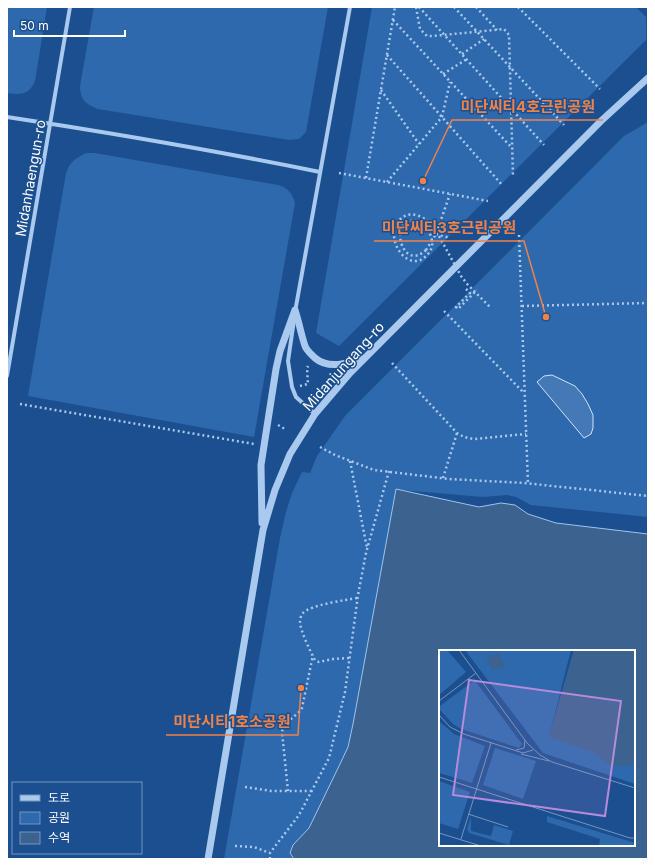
<svg xmlns="http://www.w3.org/2000/svg" width="655" height="866" viewBox="0 0 655 866" font-family="Inter,'Noto Sans KR',sans-serif">
	<rect width="100%" height="100%" fill="#1b4f8f"/>
	<path fill="#2e69ad" fill-rule="evenodd" d="M 7,7 L 47,7 L 35,81 C 29,95 21,95 7,93 Z
		M 94,7 L 328,7 L 306,132 L 299,139 L 289,140 L 98,109 C 85,104 80,99 80,86 Z
		M 372,7 L 636,7 L 646,17 L 646,40 L 339,346 L 316,333 Z
		M 648,122 L 648,517 L 531,505 L 516,497 L 507,495 L 483,497 L 401,490 L 479,507 L 501,503 L 515,505 L 528,514 L 556,523 L 648,534 L 648,859 L 224,859 L 280,538 L 286,512 L 292,493 L 302,472 L 310,473 L 317,456 L 345,416 L 624,136 ZM 440,651 L 634,651 L 634,845 L 440,845 Z
		M 87,153 L 95,153 L 278,185 C 287,187 293,194 295,203 L 254,437 L 28,396 L 66,173 C 69,163 76,157 87,153 Z"/>
	<path fill="#3c6290" stroke="#9cc4f0" fill-rule="evenodd" d="M 396,489 L 479,507 L 501,503 L 515,505 L 528,514 L 556,523 L 648,534 L 648,859 L 294,859 L 290,853 L 293,845 L 309,828 L 340,764 L 348,747 L 353,724 ZM 440,651 L 634,651 L 634,845 L 440,845 Z"/>
	<path fill="#4478b7" stroke="#cfe3fa" d="M 552,375 L 575,386 L 582,394 L 588,404 L 593,415 L 593,428 L 591,434 L 584,438 L 537,382 L 544,376 Z"/>
	<g fill="none" stroke-linecap="round" stroke-linejoin="round">
		<path stroke="#a9c9ee" stroke-width="2.5" stroke-dasharray="2 3" stroke-linecap="butt" d="M 416,7 L 420,29 L 427,36 L 433,36 L 504,29 L 509,35 L 513,176
			M 419,7 L 544,145
			M 454,7 L 564,125
			M 476,7 L 497,30
			M 518,7 L 600,89
			M 393,20 L 512,148
			M 462,54 L 484,39
			M 387,55 L 503,186
			M 443,74 L 467,59
			M 381,90 L 419,144
			M 339,173 L 488,201
			M 366,178 L 395,7
			M 387,182 L 442,117 L 450,82
			M 436,234 L 450,238
			M 519,235 L 528,484
			M 426,250 L 436,234 L 450,194
			M 466,289 L 470,293 L 456,307 L 458,309 L 477,290
			M 522,306 L 648,303
			M 444,311 L 524,393
			M 392,363 L 457,433 L 464,437 L 474,439 L 526,434
			M 300,386 L 308,384 L 307,368 L 308,366
			M 20,404 L 254,444
			M 278,425 L 285,429
			M 320,447 L 335,455 L 374,470 L 449,479 L 524,483 L 648,496
			M 350,461 L 367,548
			M 443,478 L 457,433
			M 349,658 L 333,659 L 319,662 L 315,660 C 311,653 300,630 300,622 C 300,619 301,615 303,613 C 310,605 346,600 357,598
			M 245,787 L 271,791 L 312,791
			M 288,791 L 282,732 C 283,721 297,717 302,708 L 313,655
			M 235,846 L 254,847 L 270,853
			M 270,859 L 270,853 L 273,849 L 299,815 L 329,758 L 345,692 L 358,595 L 366,553 L 389,471"/>
		<path stroke="#a9c9ee" stroke-width="4" d="M 7,117 C 112,133 217,151 320,172
			M 295,312 L 350,7
			M 294,320 L 288,361 L 292,387 L 296,397 L 315,414
			M 7,376 L 70,7"/>
		<path stroke="#a9c9ee" stroke-width="7" d="M 295,310 C 299,322 301,334 305,346 C 307,351 311,354 315,358 C 329,370 349,363 365,358
			M 262,523 L 261,465 L 276,369 L 280,351 L 295,310
			M 208,859 L 263,530 L 275,490 L 290,454 L 315,414 L 350,373 L 601,121 L 648,78"/>
		<path stroke="#a9c9ee" stroke-width="2.5" stroke-dasharray="2 3" stroke-linecap="butt" d="M 426,250 C 403,272 390,224 410,221 C 414,220 418,221 421,223 C 427,227 431,234 432,241 C 433,246 431,251 427,255 C 410,274 387,244 396,225 C 406,207 423,215 434,227 L 461,276 L 468,285 L 490,307"/>
	</g>
	<g text-anchor="middle" dominant-baseline="central" stroke-width="3" stroke-linejoin="round" paint-order="stroke">
		<g font-size="14" fill="#fff" stroke="#1b4f8f">
			<text transform="translate(30 178) rotate(-80)">Midanhaengun-ro</text>
			<text transform="translate(343 366) rotate(-48)">Midanjungang-ro</text>
		</g>
	</g>
	<g transform="translate(439 650)">
		<rect width="196" height="196" fill="#1b4f8f"/>
		<path d="M 0,0 L 8,0 L 27,22 L 0,45 ZM 26,0 L 132,0 L 111,82 L 135,0 L 196,0 L 196,134 L 104,103 ZM 33,32 L 37,32 L 83,94 L 80,98 L 22,79 L 14,74 L 1,60 L 1,56 ZM 0,71 L 15,84 L 46,96 L 33,133 L 0,123 ZM 56,98 L 97,111 L 84,149 L 44,135 ZM 0,131 L 31,142 L 19,179 L 0,173 ZM 108,166 L 196,193 L 196,196 L 160,196 L 161,189 L 108,172 ZM 32,167 L 32,181 L 52,186 L 55,175 L 74,181 L 70,195 L 30,183 L 28,179 Z" fill="#2e69ad"/>
		<path d="M 135,0 L 196,0 L 196,112 L 188,116 L 171,115 L 154,102 L 110,87 ZM 59,3 L 67,16 L 54,20 L 47,8 Z" fill="#3c6290"/>
		<path fill="none" stroke="#7695bc" stroke-width="1" d="M 20,0 L 88,93 L 101,105 L 113,112 L 196,138M 0,51 L 37,23M 0,65 L 11,77 L 25,84 L 84,103 L 94,100M 77,100 L 85,98 L 86,90M 82,104 L 110,111M 0,127 L 191,188 L 196,188M 29,164 L 69,177M 0,183 L 42,196M 22,189 L 52,93"/>
		<path fill="#b68bdc" fill-opacity="0.15" stroke="#b68bdc" stroke-width="2" d="M 30,30 L 182,51 L 166,166 L 14,145 Z"/>
		<rect width="196" height="196" fill="none" stroke="#fff" stroke-width="2"/>
	</g>
	<path fill="none" stroke="#ee8249" stroke-width="1.5" d="M423 181L452 120H603M546 317L524 241H374M301 688L298 735H166"/>
	<g fill="#ee8249" stroke="#1b4f8f" stroke-width="1.5">
		<circle cx="423" cy="181" r="4"/>
		<circle cx="546" cy="317" r="4"/>
		<circle cx="301" cy="688" r="4"/>
	</g>
	<g font-size="15" text-anchor="middle" font-weight="bold" fill="#ee8249" stroke="#1b4f8f" stroke-width="3" stroke-linejoin="round" paint-order="stroke">
		<text x="528" y="112">미단씨티4호근린공원</text>
		<text x="449" y="233">미단씨티3호근린공원</text>
		<text x="232" y="727">미단시티1호소공원</text>
	</g>
	<rect width="655" height="866" fill="none" stroke="#ffffff" stroke-width="16"/>
	<rect x="12" y="782" width="130" height="72" fill="#1b4f8f" stroke="#7695bc"/>
	<rect x="20" y="795" width="20" height="6" fill="#a9c9ee" stroke="#7695bc"/>
	<text x="48" y="802" font-size="12" fill="#ffffff">도로</text>
	<rect x="20" y="812" width="20" height="12" fill="#2e69ad" stroke="#7695bc"/>
	<text x="48" y="822" font-size="12" fill="#ffffff">공원</text>
	<rect x="20" y="832" width="20" height="12" fill="#3c6290" stroke="#7695bc"/>
	<text x="48" y="842" font-size="12" fill="#ffffff">수역</text>
	<path d="M14 30v6h111v-6" fill="none" stroke="#ffffff" stroke-width="2"/>
	<text x="20" y="30" font-size="12" fill="#ffffff" stroke="#1b4f8f" stroke-width="3" paint-order="stroke">50 m</text>
</svg>
